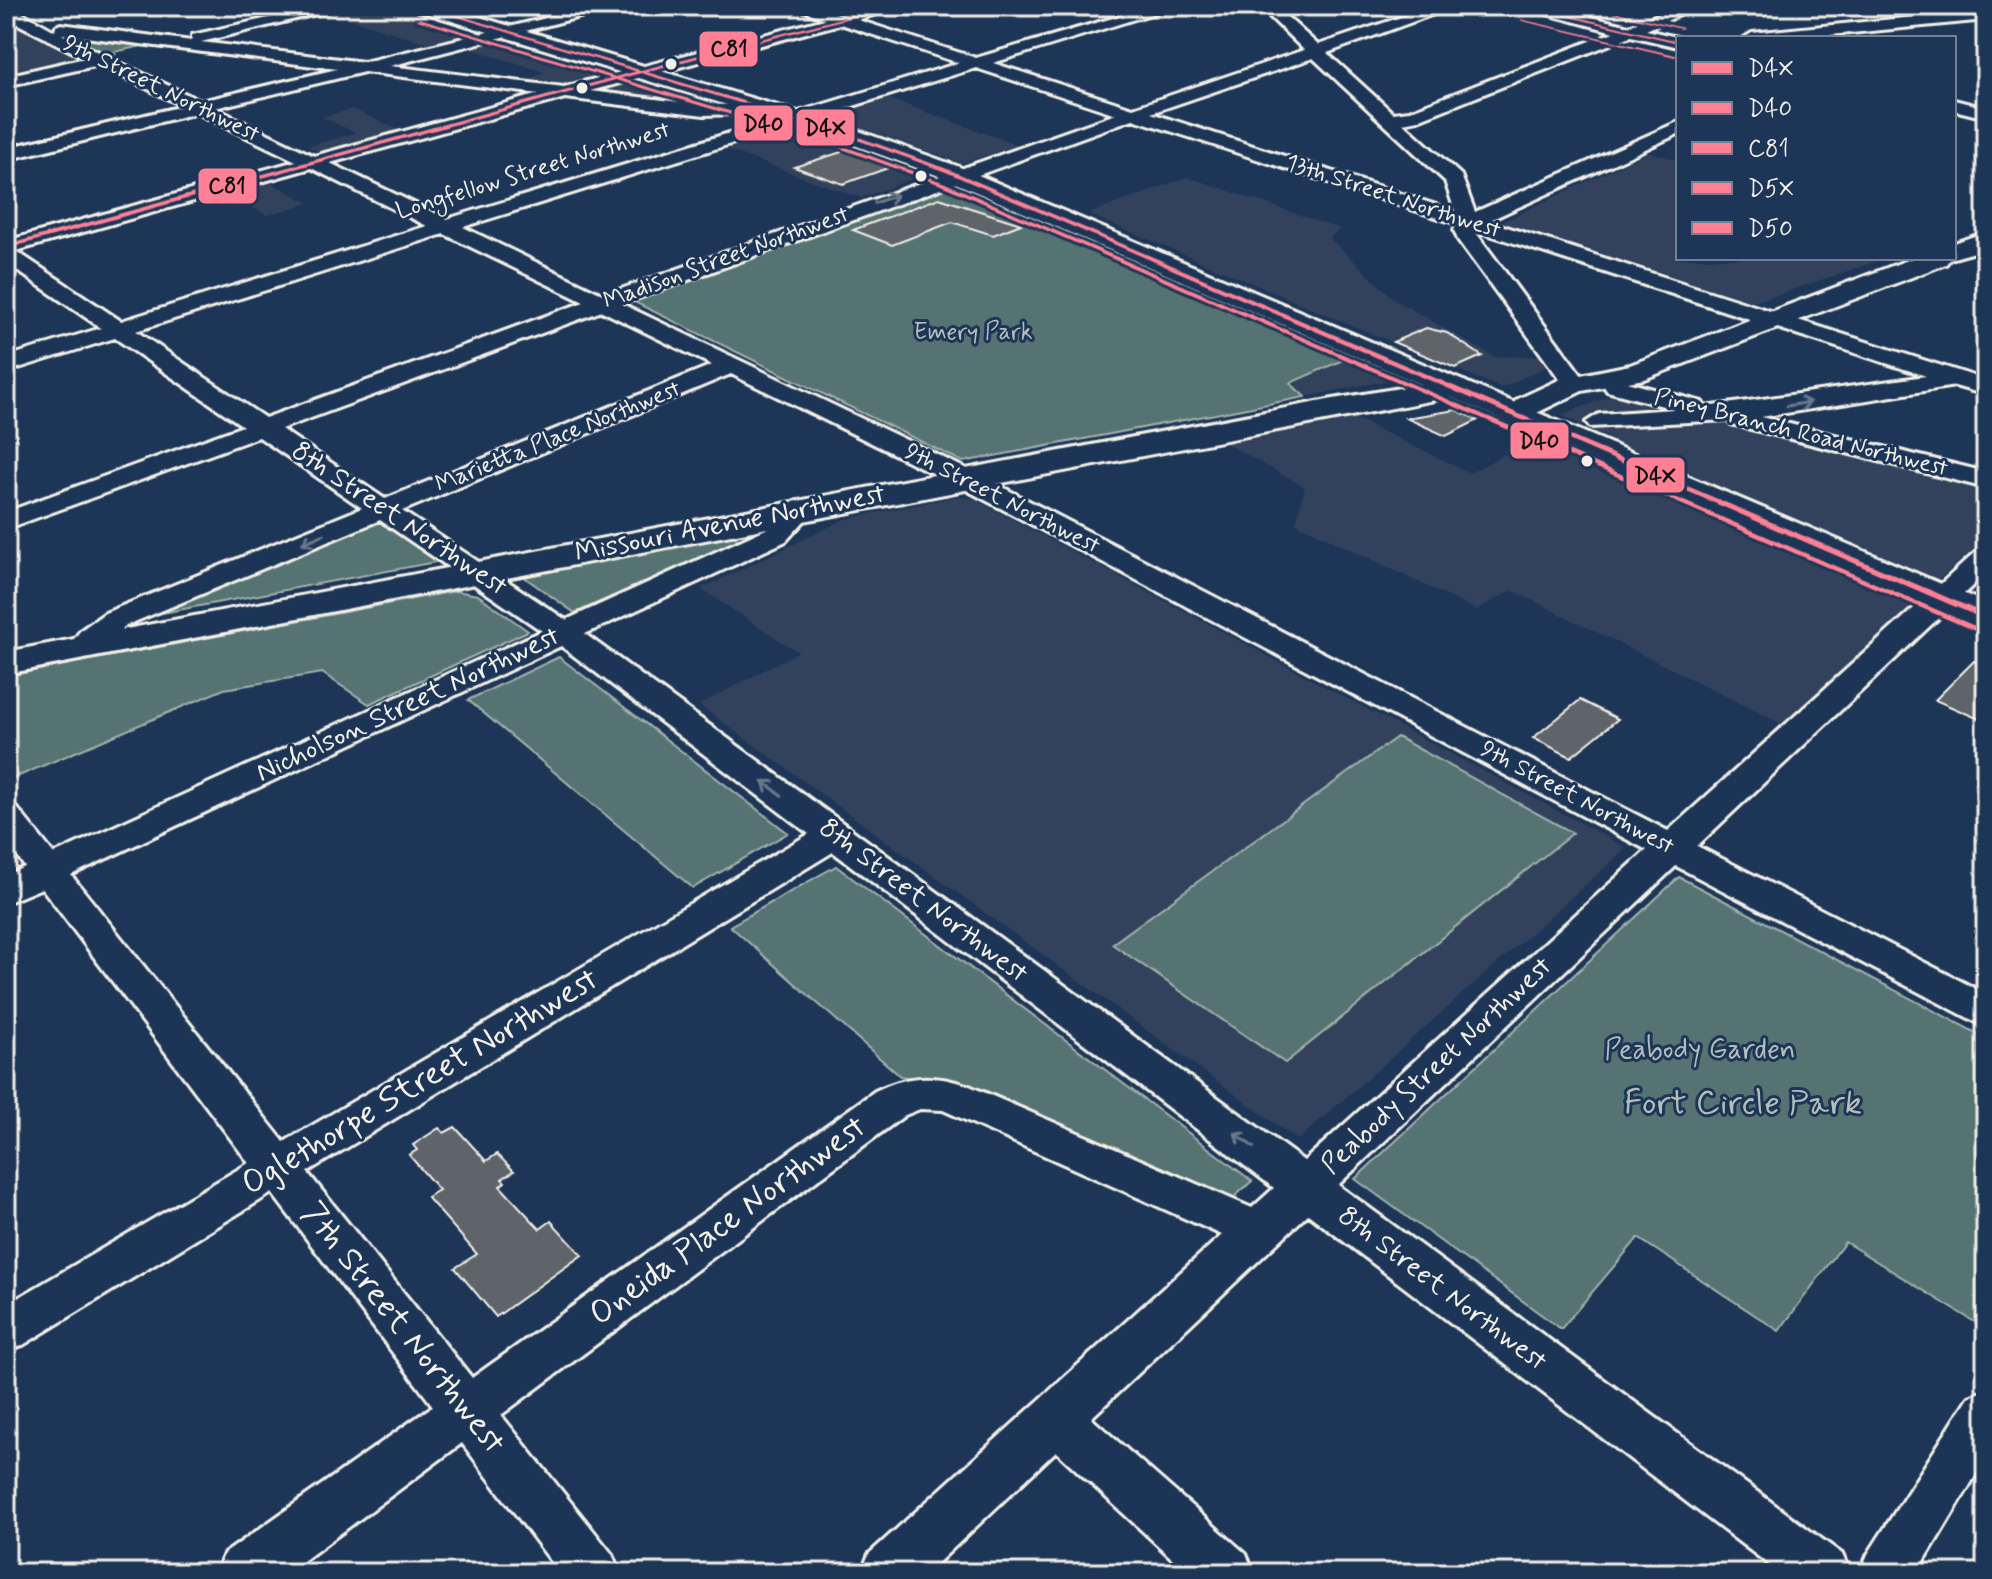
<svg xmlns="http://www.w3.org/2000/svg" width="1992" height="1579" viewBox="0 0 1992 1579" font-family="Mynerve,sans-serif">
	<rect width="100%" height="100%" fill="#1d3557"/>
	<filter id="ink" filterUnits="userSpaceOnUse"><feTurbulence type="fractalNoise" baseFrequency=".0125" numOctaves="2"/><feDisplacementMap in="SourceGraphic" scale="16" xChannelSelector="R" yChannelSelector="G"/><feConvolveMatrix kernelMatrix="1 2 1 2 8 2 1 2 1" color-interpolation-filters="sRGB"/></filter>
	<g filter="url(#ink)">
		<path fill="#31435d" d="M 361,6 L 391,6 L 476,32 L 430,44 L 331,13 Z
			M 6,27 L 36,31 L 92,59 L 6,78 Z
			M 497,39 L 608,73 L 569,83 L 528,80 L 544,72 L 466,47 Z
			M 633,79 L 674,93 L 661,97 L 595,90 Z
			M 884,97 L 1018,145 L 962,163 L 825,115 Z
			M 352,109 L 402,131 L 322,153 L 308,146 L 356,133 L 322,117 Z
			M 784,129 L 858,150 L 922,175 L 861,198 L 722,148 Z
			M 1649,152 L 1678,160 L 1678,258 L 1886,258 L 1762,300 L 1748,300 L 1502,222 Z
			M 1188,177 L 1340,229 L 1330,238 L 1395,300 L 1494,357 L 1539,356 L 1546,367 L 1501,388 L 1088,214 Z
			M 271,183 L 310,203 L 267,215 L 229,194 Z
			M 1343,360 L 1390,380 L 1305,397 L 1289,384 Z
			M 1622,392 L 1986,486 L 1986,538 L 1939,579 L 1648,457 L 1561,415 Z
			M 1344,413 L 1470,473 L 1538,436 L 1916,603 L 1786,726 L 1512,590 L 1476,610 L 1296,523 L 1305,487 L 1218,439 Z
			M 955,497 L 972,498 L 1627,848 L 1298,1140 L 699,705 L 798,652 L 701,589 L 845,519 Z"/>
		<path fill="#557372" stroke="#a4b2ad" stroke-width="2" d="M 60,33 L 146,44 L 147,45 L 105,54 L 57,35 Z
			M 947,187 L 1343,360 L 1290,383 L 1305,397 L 963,462 L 634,302 Z
			M 378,519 L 441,561 L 141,617 Z
			M 732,535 L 739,540 L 575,613 L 524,577 Z
			M 456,591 L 478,595 L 528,631 L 369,704 L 322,673 L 224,689 L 14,778 L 6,768 L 6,676 Z
			M 559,657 L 788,833 L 693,888 L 468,700 Z
			M 1397,737 L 1573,833 L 1285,1063 L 1112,944 Z
			M 836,866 L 1252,1181 L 1232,1199 L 982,1089 L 900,1076 L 730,926 Z
			M 1679,877 L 1986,1038 L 1986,1318 L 1981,1326 L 1845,1242 L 1779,1331 L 1638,1238 L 1561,1329 L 1355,1179 Z"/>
		<path fill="#5f636a" stroke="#f4f1e8" stroke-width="2" d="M 848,150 L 894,166 L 843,184 L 794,167 Z
			M 939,198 L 1021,224 L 993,235 L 952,222 L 892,245 L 853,230 Z
			M 1426,328 L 1447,333 L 1482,356 L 1455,368 L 1393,342 Z
			M 1456,410 L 1478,420 L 1446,436 L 1406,418 Z
			M 1974,661 L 1986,666 L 1986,722 L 1935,700 Z
			M 1580,700 L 1618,719 L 1571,757 L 1533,738 Z
			M 455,1127 L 486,1161 L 497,1154 L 514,1171 L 502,1179 L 505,1182 L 500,1186 L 540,1229 L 551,1221 L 582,1255 L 496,1317 L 455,1268 L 477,1254 L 427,1197 L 439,1190 L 409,1155 L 417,1150 L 413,1145 L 439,1128 L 444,1133 Z"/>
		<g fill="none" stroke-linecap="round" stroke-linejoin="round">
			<defs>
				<path id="minor" d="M 322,6 L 349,6 L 201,42 L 364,62 L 596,6 L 622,6 L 390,66 L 564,87 L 825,19 L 792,6 L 814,6 L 842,15 L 876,6 L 900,6 L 858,20 L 976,58 L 1154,6 L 1177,6 L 993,63 L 1133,108 L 1304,50 L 1259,6 L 1275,6 L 1318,45 L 1434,6 L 1456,6 L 1327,53 L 1393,113 L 1409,111 L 1614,32 L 1518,6 L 1544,6 L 1629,26 L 1680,6 L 1700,6 L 1646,30 L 1681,38 L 1678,47 L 1631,36 L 1418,120 L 1403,123 L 1461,175 L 1475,212 L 1678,122 L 1678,134 L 1488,221 L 1986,380 L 1986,395 L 1955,386 L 1761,417 L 1986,472 L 1986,488 L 1731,424 L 1728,420 L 1590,427 L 1586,422 L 1599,414 L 1674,409 L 1607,391 L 1604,386 L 1607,381 L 1616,379 L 1702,402 L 1705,407 L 1926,376 L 1474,230 L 1588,384 L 1585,389 L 1567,389 L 1458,240 L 1454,230 L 1457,224 L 1133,119 L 622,304 L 975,473 L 1668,831 L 1976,552 L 1986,549 L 1986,573 L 1697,846 L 1986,994 L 1986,1027 L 1676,866 L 1338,1185 L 1842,1554 L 1850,1573 L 1780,1573 L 1308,1214 L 1091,1418 L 1246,1554 L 1254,1573 L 1188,1573 L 1056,1451 L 927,1573 L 861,1573 L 869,1554 L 1222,1235 L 943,1110 L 920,1109 L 905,1115 L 501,1415 L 612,1554 L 620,1573 L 560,1573 L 462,1443 L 287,1573 L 216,1573 L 224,1554 L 433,1406 L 272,1193 L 23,1345 L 6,1351 L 6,1305 L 249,1163 L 42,888 L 6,903 L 6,875 L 25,867 L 6,841 L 6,806 L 18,809 L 54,854 L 542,631 L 380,520 L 127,625 L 93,654 L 71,654 L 67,648 L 81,630 L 105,613 L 362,508 L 259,437 L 6,529 L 6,512 L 243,426 L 115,338 L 6,372 L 6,357 L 101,328 L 6,263 L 6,241 L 296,161 L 197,113 L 6,160 L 6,148 L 183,106 L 99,65 L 6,86 L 6,76 L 85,58 L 6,18 L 6,8 L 19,11 L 55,31 L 56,26 L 61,24 L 192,41 L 192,35 ZM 840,24 L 959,63 L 447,219 L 330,163 L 565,98 L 704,115 L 770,113 L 773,109 L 764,104 L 704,105 L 590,91 ZM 59,33 L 61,34 L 337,69 L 201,101 L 114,60 L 113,55 L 103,54 ZM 1313,58 L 1445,181 L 1455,211 L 1151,113 ZM 976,68 L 1116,114 L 604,295 L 463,227 ZM 364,72 L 539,94 L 314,156 L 215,108 ZM 311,168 L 427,226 L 121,321 L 16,251 ZM 444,234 L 584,302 L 265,418 L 136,331 ZM 602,311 L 712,365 L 385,499 L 281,429 ZM 731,374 L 957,485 L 1647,850 L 1304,1161 L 585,634 L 786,541 L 815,509 L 811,503 L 791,503 L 766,529 L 566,620 L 402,511 ZM 561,646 L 809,834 L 284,1142 L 71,875 ZM 833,852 L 1274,1188 L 1252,1208 L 967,1085 C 933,1074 907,1075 875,1091 L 472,1378 L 307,1172 Z
					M 1986,10 L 1986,20 L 1799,38 L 1744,38 L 1752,33 Z
					M 1954,100 L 1986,108 L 1986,118 L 1954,110 Z
					M 1986,1390 L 1986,1458 L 1917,1573 L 1860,1573 L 1868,1554 L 1969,1397 Z"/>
				<path id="major" d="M 1986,232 L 1986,249 L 1950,259 L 1946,264 L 1644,379 L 1582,391 L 1516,423 L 1505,421 L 1501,414 L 1518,399 L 1561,379 L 1630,365 L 1913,258 L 1954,258 L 1954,243 Z
					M 1455,379 L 1466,382 L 1470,388 L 1466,394 L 6,674 L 6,652 L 1333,399 Z"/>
				<path id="highway" d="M 413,6 L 443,6 L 845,126 L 957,166 L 1986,603 L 1986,629 L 939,176 L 829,136 L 416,10 Z"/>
			</defs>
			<use href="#minor" stroke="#f4f1e8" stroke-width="6"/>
			<use href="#major" stroke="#f4f1e8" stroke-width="6"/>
			<use href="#highway" stroke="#f4f1e8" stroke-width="6"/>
			<use href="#minor" fill="#1d3557" fill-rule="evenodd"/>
			<use href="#major" fill="#1d3557" fill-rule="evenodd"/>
			<use href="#highway" fill="#1d3557" fill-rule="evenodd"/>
			<defs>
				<path id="bus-1" d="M 421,6 L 428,6 L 839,130 L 950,170 L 1986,614 L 1986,620 L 946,172 L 835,132 Z"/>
				<path id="bus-2" d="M 419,18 L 835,143 L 945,183 L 1984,630 L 1983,632 L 1977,632 L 941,185 L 831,145 L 417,20 Z"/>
				<path id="bus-3" d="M 888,6 L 895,6 L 626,77 L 6,249 L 6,245 L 622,75 Z
					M 1523,6 L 1531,6 L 1678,41 L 1678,43 Z"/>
				<path id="bus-4" d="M 1520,19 L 1675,55 L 1677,56 L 1675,57 L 1522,21 Z"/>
				<path id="bus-5" d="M 1584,6 L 1592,6 L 1683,28 L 1681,29 Z"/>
			</defs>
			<use href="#bus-1" stroke="#1d3557" stroke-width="6"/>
			<use href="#bus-2" stroke="#1d3557" stroke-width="6"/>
			<use href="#bus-3" stroke="#1d3557" stroke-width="6"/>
			<use href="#bus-4" stroke="#1d3557" stroke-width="6"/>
			<use href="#bus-5" stroke="#1d3557" stroke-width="6"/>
			<use href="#bus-1" fill="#ff8094" fill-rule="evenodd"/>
			<use href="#bus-2" fill="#ff8094" fill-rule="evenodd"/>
			<use href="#bus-3" fill="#ff8094" fill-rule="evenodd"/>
			<use href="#bus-4" fill="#ff8094" fill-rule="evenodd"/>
			<use href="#bus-5" fill="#ff8094" fill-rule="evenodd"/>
		</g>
		<defs><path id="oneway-shaft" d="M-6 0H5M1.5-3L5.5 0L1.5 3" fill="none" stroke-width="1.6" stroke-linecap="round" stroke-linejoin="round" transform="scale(2)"/></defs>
		<g stroke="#68778a">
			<use href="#oneway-shaft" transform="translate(886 199) rotate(-20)"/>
			<use href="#oneway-shaft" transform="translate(1799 404) rotate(-9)"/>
			<use href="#oneway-shaft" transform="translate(313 539) rotate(158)"/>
			<use href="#oneway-shaft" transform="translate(772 788) rotate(-143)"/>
			<use href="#oneway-shaft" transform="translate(1244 1140) rotate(-143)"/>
		</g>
	</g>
	<g fill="#f4f1e8" stroke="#1d3557" stroke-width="3">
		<circle cx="671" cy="64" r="7"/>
		<circle cx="582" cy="88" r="7"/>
		<circle cx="921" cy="176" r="7"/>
		<circle cx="1587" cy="461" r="7"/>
	</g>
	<g text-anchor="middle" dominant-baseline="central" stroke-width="6" stroke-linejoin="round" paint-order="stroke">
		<g font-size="24" fill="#f4f1e8" stroke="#1d3557">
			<text transform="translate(161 89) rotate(26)">9th Street Northwest</text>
			<text transform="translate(533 171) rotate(-17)">Longfellow Street Northwest</text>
			<text transform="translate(1393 197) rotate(18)">13th Street Northwest</text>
			<text transform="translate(726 258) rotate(-20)">Madison Street Northwest</text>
			<text transform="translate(1801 433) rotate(14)">Piney Branch Road Northwest</text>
			<text transform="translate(558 437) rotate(-22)">Marietta Place Northwest</text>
			<text transform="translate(1002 499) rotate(27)">9th Street Northwest</text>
			<text transform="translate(1577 798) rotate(28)">9th Street Northwest</text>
		</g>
		<g font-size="24" fill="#b4bfb9" stroke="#1d3557">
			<text x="973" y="332">Emery Park</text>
		</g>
		<g font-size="28" fill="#f4f1e8" stroke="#1d3557">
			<text transform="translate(399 519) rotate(34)">8th Street Northwest</text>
			<text transform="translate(730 524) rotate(-11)">Missouri Avenue Northwest</text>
			<text transform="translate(408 705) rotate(-25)">Nicholson Street Northwest</text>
			<text transform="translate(923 901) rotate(37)">8th Street Northwest</text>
			<text transform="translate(1437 1066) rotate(-43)">Peabody Street Northwest</text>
			<text transform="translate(1442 1289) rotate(37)">8th Street Northwest</text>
		</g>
		<g font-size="28" fill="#b4bfb9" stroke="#1d3557">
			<text x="1700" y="1050">Peabody Garden</text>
		</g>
		<g font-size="34" fill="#f4f1e8" stroke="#1d3557">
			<text transform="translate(420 1082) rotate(-31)">Oglethorpe Street Northwest</text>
			<text transform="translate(728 1221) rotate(-36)">Oneida Place Northwest</text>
			<text transform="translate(403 1328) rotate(52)">7th Street Northwest</text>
		</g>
		<g font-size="34" fill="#b4bfb9" stroke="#1d3557">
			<text x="1743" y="1103">Fort Circle Park</text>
		</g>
	</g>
	<g stroke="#1d3557" stroke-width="3">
		<rect x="698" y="30" width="61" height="38" rx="8" fill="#ff8094"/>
		<rect x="733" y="104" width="61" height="38" rx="8" fill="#ff8094"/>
		<rect x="795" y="108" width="61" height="39" rx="8" fill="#ff8094"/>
		<rect x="197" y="167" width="61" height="38" rx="8" fill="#ff8094"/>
		<rect x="1509" y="421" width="61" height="39" rx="8" fill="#ff8094"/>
		<rect x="1625" y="456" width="61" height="38" rx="8" fill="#ff8094"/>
	</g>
	<g font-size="22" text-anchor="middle" font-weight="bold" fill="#111">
		<text x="729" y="56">C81</text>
		<text x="763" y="131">D40</text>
		<text x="825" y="135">D4X</text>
		<text x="227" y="193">C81</text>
		<text x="1539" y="448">D40</text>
		<text x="1655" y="483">D4X</text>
	</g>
	<rect width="1992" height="1579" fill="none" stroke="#1d3557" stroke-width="32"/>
	<rect x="16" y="16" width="1960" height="1547" fill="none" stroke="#f4f1e8" stroke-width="3" filter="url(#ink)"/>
	<rect x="1676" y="36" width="280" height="224" fill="#1d3557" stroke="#738091" stroke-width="2"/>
	<rect x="1692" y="62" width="40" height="12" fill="#ff8094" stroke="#738091" stroke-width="2"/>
	<text x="1748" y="76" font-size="24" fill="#f4f1e8">D4X</text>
	<rect x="1692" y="102" width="40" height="12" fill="#ff8094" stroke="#738091" stroke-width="2"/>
	<text x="1748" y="116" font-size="24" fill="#f4f1e8">D40</text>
	<rect x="1692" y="142" width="40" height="12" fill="#ff8094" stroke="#738091" stroke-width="2"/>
	<text x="1748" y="156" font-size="24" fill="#f4f1e8">C81</text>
	<rect x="1692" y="182" width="40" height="12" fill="#ff8094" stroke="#738091" stroke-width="2"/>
	<text x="1748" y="196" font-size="24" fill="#f4f1e8">D5X</text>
	<rect x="1692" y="222" width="40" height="12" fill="#ff8094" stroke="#738091" stroke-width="2"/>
	<text x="1748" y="236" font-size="24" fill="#f4f1e8">D50</text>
</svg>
